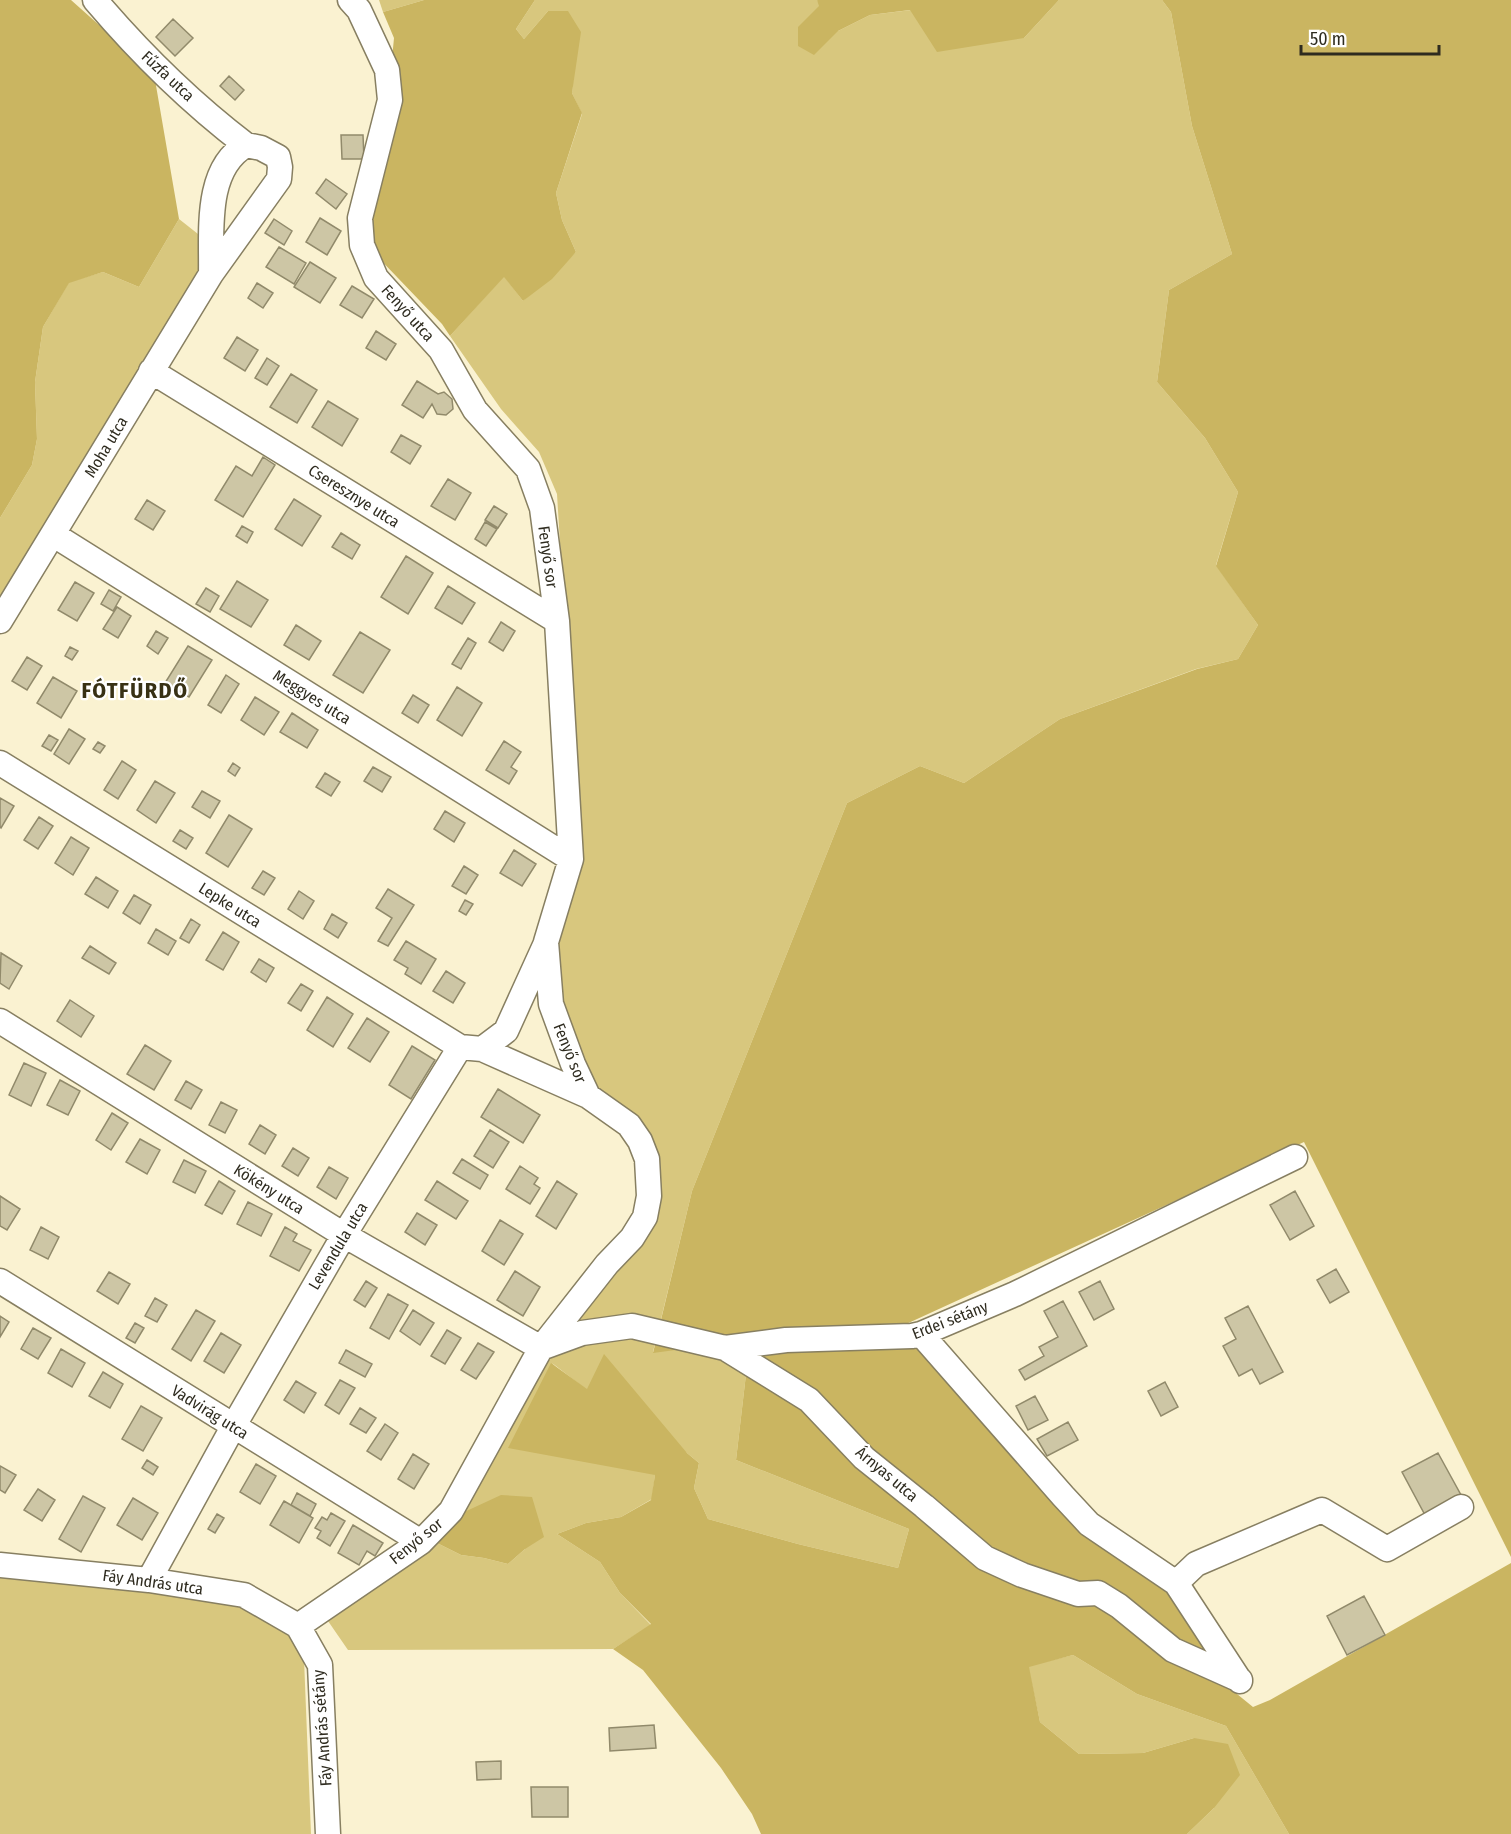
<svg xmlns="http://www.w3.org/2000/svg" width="1511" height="1834" viewBox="0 0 1511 1834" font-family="'Fira Sans Condensed',sans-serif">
	<rect width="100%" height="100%" fill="#faf2d1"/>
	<path fill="#d8c77e" d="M 379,0 L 424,0 L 383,12 Z
		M 535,0 L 817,0 L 838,31 L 870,15 L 911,10 L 1024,38 L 1059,0 L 1162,0 L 1171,12 L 1192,126 L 1232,254 L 1169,290 L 1157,382 L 1205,438 L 1238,492 L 1216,565 L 1258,625 L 1238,659 L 1196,669 L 1060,719 L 964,783 L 920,766 L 847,803 L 692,1191 L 653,1352 L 750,1340 L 736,1460 L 909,1529 L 898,1568 L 798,1544 L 708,1519 L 694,1488 L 699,1463 L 687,1453 L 587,1390 L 552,1363 L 655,1475 L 652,1499 L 621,1517 L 586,1523 L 557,1534 L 600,1562 L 620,1593 L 651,1625 L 613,1649 L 348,1650 L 328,1621 L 442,1528 L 437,1543 L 461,1555 L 484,1558 L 508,1564 L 525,1549 L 460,1514 L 560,1323 L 641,1215 L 647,1166 L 629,1125 L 574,1058 L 562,1012 L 555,950 L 578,837 L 557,494 L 539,452 L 501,409 L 450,336 L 504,276 L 523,301 L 576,252 L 562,220 L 556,193 L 582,114 L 572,93 L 574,71 L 548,11 L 524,39 L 516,29 Z
		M 179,219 L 217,249 L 0,596 L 0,518 L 32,465 L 37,439 L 35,382 L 43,327 L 69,282 L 103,272 L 139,287 Z
		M 0,1576 L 239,1600 L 288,1631 L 304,1659 L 311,1834 L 0,1834 Z
		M 1073,1655 L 1137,1694 L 1226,1726 L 1289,1834 L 1187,1834 L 1214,1808 L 1194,1738 L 1143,1753 L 1079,1754 L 1040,1722 L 1028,1666 Z"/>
	<path fill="#cab561" d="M 0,0 L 71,0 L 154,74 L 179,219 L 139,287 L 103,272 L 69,283 L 43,327 L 35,382 L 37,439 L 32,465 L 0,518 Z
		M 424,0 L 535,0 L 516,29 L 524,39 L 548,11 L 568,11 L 581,32 L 572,93 L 582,113 L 556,193 L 562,220 L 576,252 L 552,279 L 523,301 L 504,277 L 450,336 L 442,324 L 351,229 L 389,90 L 394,38 L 383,12 Z
		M 817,0 L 1059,0 L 1024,38 L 937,52 L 910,10 L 870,15 L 838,31 L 814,55 L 798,46 L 798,27 L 819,6 Z
		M 1162,0 L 1511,0 L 1511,1557 L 1304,1142 L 904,1325 L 1172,1592 L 1237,1694 L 1253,1707 L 1270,1700 L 1511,1563 L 1511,1834 L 1289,1834 L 1226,1726 L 1137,1694 L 1073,1655 L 1029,1667 L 1040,1722 L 1079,1754 L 1143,1753 L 1194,1738 L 1228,1744 L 1240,1775 L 1214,1808 L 1187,1834 L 761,1834 L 752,1814 L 721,1768 L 643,1670 L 613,1649 L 651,1624 L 620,1593 L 600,1562 L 557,1534 L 586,1523 L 621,1517 L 651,1500 L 655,1475 L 508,1448 L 551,1363 L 587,1389 L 604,1354 L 687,1453 L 699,1463 L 694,1488 L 708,1519 L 798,1544 L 898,1568 L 909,1529 L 736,1460 L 750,1340 L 653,1353 L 692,1191 L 847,803 L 920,766 L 964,783 L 1060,719 L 1197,669 L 1238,659 L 1258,625 L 1216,566 L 1238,492 L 1205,438 L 1157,382 L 1169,290 L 1232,254 L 1192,126 L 1171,12 Z
		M 501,1495 L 532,1497 L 544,1537 L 525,1549 L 508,1564 L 484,1558 L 461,1555 L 437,1543 L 442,1528 L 460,1514 Z"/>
	<path fill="#cdc6a5" stroke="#918a6b" stroke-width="1.5" d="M 173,19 L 193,38 L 175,56 L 156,37 Z
		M 229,76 L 244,90 L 235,100 L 220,86 Z
		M 341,135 L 363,135 L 364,159 L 342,159 Z
		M 326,179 L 347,194 L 336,209 L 316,193 Z
		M 320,218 L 341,231 L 327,255 L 306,242 Z
		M 274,219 L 292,231 L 284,245 L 265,233 Z
		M 279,247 L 306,263 L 294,284 L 266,267 Z
		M 310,262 L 336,278 L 320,303 L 294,287 Z
		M 257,283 L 273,293 L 263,308 L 248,298 Z
		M 352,286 L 374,299 L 362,318 L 340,305 Z
		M 376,331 L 396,344 L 386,360 L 366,348 Z
		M 237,337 L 258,350 L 245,371 L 224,358 Z
		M 267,358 L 279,366 L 267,385 L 255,378 Z
		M 291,374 L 317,390 L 297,423 L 270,407 Z
		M 417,381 L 438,394 L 444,392 L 452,399 L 453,409 L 446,415 L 437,414 L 432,404 L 423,418 L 402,405 Z
		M 328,401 L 358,419 L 342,446 L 312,427 Z
		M 401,435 L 421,446 L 410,464 L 391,452 Z
		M 263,457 L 275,465 L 243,517 L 215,500 L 236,466 L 252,476 Z
		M 448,479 L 471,493 L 455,520 L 431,506 Z
		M 294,499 L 321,516 L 302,546 L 275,529 Z
		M 147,500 L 165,511 L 153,530 L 135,519 Z
		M 494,506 L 507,514 L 498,528 L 485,520 Z
		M 485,522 L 497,529 L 486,546 L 475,539 Z
		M 242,526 L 253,532 L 247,543 L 236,536 Z
		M 341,533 L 360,545 L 352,559 L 332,547 Z
		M 406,556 L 433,573 L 408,614 L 381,597 Z
		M 237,581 L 268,600 L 251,627 L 220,609 Z
		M 75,582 L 94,593 L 77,621 L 58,610 Z
		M 448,586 L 475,603 L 462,624 L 435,608 Z
		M 206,588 L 219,596 L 210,612 L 196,604 Z
		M 109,590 L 121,597 L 113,611 L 101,604 Z
		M 117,607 L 131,616 L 118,638 L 103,629 Z
		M 501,622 L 515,631 L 503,651 L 489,642 Z
		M 296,625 L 321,641 L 309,660 L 284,645 Z
		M 156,631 L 168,638 L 158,654 L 147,646 Z
		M 360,632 L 390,650 L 363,693 L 333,675 Z
		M 468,638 L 476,643 L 461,669 L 452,664 Z
		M 188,646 L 212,660 L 189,697 L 165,683 Z
		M 70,647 L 78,651 L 72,660 L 65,656 Z
		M 27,657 L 42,666 L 27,690 L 12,681 Z
		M 226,675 L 239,684 L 221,713 L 208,705 Z
		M 53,677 L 77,691 L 61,718 L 37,703 Z
		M 457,687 L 482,703 L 462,736 L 437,720 Z
		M 413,695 L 429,705 L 418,723 L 402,713 Z
		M 255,697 L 279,712 L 264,735 L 241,720 Z
		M 292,713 L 318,730 L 307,748 L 280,732 Z
		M 69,729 L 85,739 L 69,764 L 54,754 Z
		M 49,735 L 58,740 L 51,751 L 42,746 Z
		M 504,741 L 521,752 L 511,767 L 517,771 L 509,784 L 486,770 Z
		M 98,742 L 105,746 L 100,753 L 93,749 Z
		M 122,761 L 136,770 L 118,799 L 104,790 Z
		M 233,763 L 240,768 L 235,776 L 228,771 Z
		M 373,767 L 391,777 L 382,792 L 364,781 Z
		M 325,773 L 340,782 L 331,796 L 316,787 Z
		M 155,781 L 175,793 L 156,823 L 137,810 Z
		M 202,791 L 220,801 L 210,818 L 192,807 Z
		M 0,798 L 14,806 L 1,828 L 0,827 Z
		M 445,811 L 465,823 L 454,842 L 434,829 Z
		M 229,815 L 252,829 L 228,867 L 206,853 Z
		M 39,817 L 53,826 L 38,849 L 24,840 Z
		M 180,830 L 193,838 L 186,849 L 173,841 Z
		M 71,837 L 89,848 L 73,875 L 55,863 Z
		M 514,850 L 536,864 L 522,886 L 500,873 Z
		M 464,866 L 478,875 L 466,894 L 452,886 Z
		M 263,871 L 275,878 L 264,895 L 252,888 Z
		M 96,877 L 118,891 L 108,908 L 85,894 Z
		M 388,889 L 414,905 L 388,946 L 378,941 L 392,918 L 376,908 Z
		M 299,891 L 314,901 L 303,919 L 288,909 Z
		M 134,895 L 151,905 L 140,924 L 123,913 Z
		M 465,900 L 473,904 L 466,915 L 459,911 Z
		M 332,914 L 347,923 L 338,938 L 324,929 Z
		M 191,919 L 200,925 L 189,943 L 180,938 Z
		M 156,929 L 176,941 L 168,955 L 148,943 Z
		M 223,932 L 239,942 L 223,970 L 206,960 Z
		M 406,941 L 436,959 L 421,984 L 405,974 L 408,968 L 394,960 Z
		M 90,946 L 116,963 L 109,974 L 82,958 Z
		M 1,953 L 22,966 L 9,989 L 0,983 Z
		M 259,959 L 274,968 L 266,982 L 251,972 Z
		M 446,971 L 465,983 L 453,1003 L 433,991 Z
		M 301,984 L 313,991 L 301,1011 L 288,1003 Z
		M 327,997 L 353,1014 L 333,1047 L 307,1030 Z
		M 70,1000 L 94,1016 L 81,1037 L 57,1021 Z
		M 367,1018 L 389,1032 L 370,1062 L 348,1048 Z
		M 145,1045 L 171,1061 L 154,1090 L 127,1074 Z
		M 412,1046 L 435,1060 L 411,1099 L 389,1085 Z
		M 24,1063 L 46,1073 L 31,1106 L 9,1095 Z
		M 60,1080 L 80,1091 L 68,1115 L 47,1105 Z
		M 186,1081 L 202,1090 L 191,1109 L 175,1100 Z
		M 498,1089 L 540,1115 L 523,1143 L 481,1117 Z
		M 221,1102 L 237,1110 L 225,1133 L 209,1125 Z
		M 112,1113 L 128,1123 L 111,1150 L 96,1140 Z
		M 260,1125 L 276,1135 L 265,1154 L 249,1144 Z
		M 490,1130 L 509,1142 L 493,1168 L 474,1156 Z
		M 140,1139 L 160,1150 L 147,1174 L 126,1162 Z
		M 293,1148 L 309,1158 L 298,1176 L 282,1166 Z
		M 462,1159 L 488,1175 L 480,1189 L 453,1173 Z
		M 184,1160 L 206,1171 L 195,1193 L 173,1182 Z
		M 520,1166 L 538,1178 L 534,1184 L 540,1188 L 530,1204 L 506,1189 Z
		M 329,1167 L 348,1178 L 336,1199 L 317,1187 Z
		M 219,1181 L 235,1191 L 222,1214 L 205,1205 Z
		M 437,1181 L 468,1201 L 456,1219 L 425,1200 Z
		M 557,1181 L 577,1194 L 556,1229 L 536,1216 Z
		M 1295,1191 L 1314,1226 L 1290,1240 L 1270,1205 Z
		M 0,1196 L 20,1209 L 7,1230 L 0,1226 Z
		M 248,1202 L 272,1214 L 261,1236 L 237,1224 Z
		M 417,1213 L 437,1225 L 425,1245 L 405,1232 Z
		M 500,1220 L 523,1234 L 504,1265 L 482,1251 Z
		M 41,1227 L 59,1237 L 48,1259 L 30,1250 Z
		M 285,1227 L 297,1234 L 293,1241 L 311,1250 L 299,1271 L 270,1256 Z
		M 1336,1269 L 1349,1292 L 1330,1303 L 1317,1280 Z
		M 515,1271 L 540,1287 L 523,1316 L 497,1300 Z
		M 109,1272 L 130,1284 L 118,1304 L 97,1291 Z
		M 366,1281 L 377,1288 L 365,1307 L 354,1300 Z
		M 1100,1281 L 1114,1309 L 1094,1320 L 1079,1292 Z
		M 388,1294 L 408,1305 L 389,1339 L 370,1328 Z
		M 155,1298 L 167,1305 L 157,1322 L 145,1316 Z
		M 1063,1301 L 1087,1346 L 1025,1380 L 1019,1370 L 1044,1356 L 1039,1347 L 1058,1337 L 1044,1311 Z
		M 1248,1306 L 1283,1372 L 1260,1384 L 1252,1369 L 1239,1376 L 1223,1346 L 1236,1339 L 1225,1318 Z
		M 196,1310 L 215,1321 L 191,1361 L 172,1349 Z
		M 413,1310 L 434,1323 L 420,1345 L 400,1331 Z
		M 0,1316 L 9,1322 L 0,1337 Z
		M 135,1323 L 144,1328 L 135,1343 L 126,1338 Z
		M 33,1328 L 51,1338 L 38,1359 L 21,1349 Z
		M 447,1330 L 461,1338 L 445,1364 L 431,1356 Z
		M 221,1333 L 241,1345 L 224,1373 L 204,1361 Z
		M 478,1343 L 494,1352 L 476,1379 L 461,1370 Z
		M 61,1349 L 85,1363 L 72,1387 L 48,1373 Z
		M 346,1350 L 372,1364 L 365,1377 L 339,1363 Z
		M 103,1372 L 123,1384 L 110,1408 L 89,1396 Z
		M 340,1380 L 355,1388 L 339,1414 L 325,1405 Z
		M 296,1381 L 316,1393 L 304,1413 L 284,1400 Z
		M 1165,1382 L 1178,1407 L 1161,1416 L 1148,1391 Z
		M 1035,1396 L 1048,1420 L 1028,1430 L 1016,1406 Z
		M 141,1406 L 162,1418 L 143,1451 L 122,1439 Z
		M 360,1408 L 376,1418 L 366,1433 L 350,1424 Z
		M 1068,1422 L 1078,1440 L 1047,1456 L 1037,1439 Z
		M 385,1424 L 398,1433 L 381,1460 L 367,1451 Z
		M 1438,1453 L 1461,1495 L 1425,1515 L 1402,1472 Z
		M 413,1454 L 429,1464 L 414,1489 L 398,1479 Z
		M 147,1460 L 158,1467 L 153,1475 L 142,1468 Z
		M 256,1464 L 276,1476 L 260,1504 L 240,1492 Z
		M 0,1466 L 16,1475 L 5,1493 L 0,1490 Z
		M 38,1489 L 55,1500 L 42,1521 L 24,1510 Z
		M 297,1493 L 316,1504 L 310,1516 L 291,1505 Z
		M 83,1496 L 105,1508 L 81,1552 L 59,1539 Z
		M 133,1498 L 158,1513 L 142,1540 L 117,1525 Z
		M 284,1501 L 313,1518 L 299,1543 L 270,1525 Z
		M 331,1513 L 345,1521 L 330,1546 L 317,1538 L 321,1531 L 315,1528 L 322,1517 L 327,1520 Z
		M 217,1514 L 224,1518 L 215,1533 L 208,1529 Z
		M 353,1525 L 383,1543 L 375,1556 L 367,1551 L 359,1565 L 338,1553 Z
		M 1364,1596 L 1385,1635 L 1347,1655 L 1327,1616 Z
		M 654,1725 L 656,1748 L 610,1751 L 609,1728 Z
		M 501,1761 L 501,1779 L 477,1780 L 476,1762 Z
		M 531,1787 L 568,1787 L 568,1817 L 532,1817 Z"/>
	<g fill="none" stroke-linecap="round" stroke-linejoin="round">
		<defs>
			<path id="minor" d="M 95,0 C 140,53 191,103 246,145
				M 151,371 L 557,621
				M 54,535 L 571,859
				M 0,621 L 211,274 L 279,179 L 280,167 L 278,157 L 261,148 L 246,145 C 204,169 212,233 211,274
				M 0,763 L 460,1047
				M 0,1021 L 344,1235 L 541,1348 L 582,1333 L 632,1326 L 725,1348 L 786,1340 L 912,1336 L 921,1334 L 1015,1294 L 1295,1157
				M 482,1049 L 588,1096
				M 0,1281 L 421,1542
				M 921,1334 L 1063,1496 L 1089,1524 L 1176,1583 L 1196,1564 L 1322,1510 L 1387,1549 L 1461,1507
				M 725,1348 L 809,1400 L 864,1458 L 924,1506 L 985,1558 L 1022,1575 L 1078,1594 L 1098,1593 L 1119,1606 L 1173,1650 L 1240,1680
				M 0,1565 L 149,1580 L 244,1595 L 298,1626
				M 149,1580 L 233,1427 L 344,1235 L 460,1047 L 482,1049 L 506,1031 L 546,943
				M 1176,1583 L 1240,1681
				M 298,1626 L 421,1542 L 451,1511 L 541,1348 L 607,1264 L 632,1238 L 645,1217 L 649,1196 L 647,1159 L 640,1141 L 629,1125 L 588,1096 L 573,1064 L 551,1004 L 546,942 L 571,859 L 557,621 L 542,508 L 528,469 L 475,410 L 441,350 L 376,278 L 362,245 L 360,218 L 390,100 L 387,70 L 359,10 L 350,0
				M 298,1626 L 320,1665 L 328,1834"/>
		</defs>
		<use href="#minor" stroke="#877f61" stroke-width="27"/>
		<use href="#minor" stroke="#fff" stroke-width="24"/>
	</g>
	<g text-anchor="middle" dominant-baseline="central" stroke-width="4.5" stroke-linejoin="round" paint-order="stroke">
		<g font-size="16" fill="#2e2b1f" stroke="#fff">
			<text transform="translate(168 76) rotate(43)">Fűzfa utca</text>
			<text transform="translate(408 313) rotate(48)">Fenyő utca</text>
			<text transform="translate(106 447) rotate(-59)">Moha utca</text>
			<text transform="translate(354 496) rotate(32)">Cseresznye utca</text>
			<text transform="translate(548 557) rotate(82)">Fenyő sor</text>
			<text transform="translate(312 697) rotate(32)">Meggyes utca</text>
			<text transform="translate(230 905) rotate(32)">Lepke utca</text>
			<text transform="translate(570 1053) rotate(68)">Fenyő sor</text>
			<text transform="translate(269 1189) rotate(32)">Kökény utca</text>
			<text transform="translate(338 1246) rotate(-59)">Levendula utca</text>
			<text transform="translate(950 1320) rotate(-21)">Erdei sétány</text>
			<text transform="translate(210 1412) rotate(32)">Vadvirág utca</text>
			<text transform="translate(887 1474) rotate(40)">Árnyas utca</text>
			<text transform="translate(416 1541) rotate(-39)">Fenyő sor</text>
			<text transform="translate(153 1582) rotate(8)">Fáy András utca</text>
			<text transform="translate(322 1728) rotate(-94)">Fáy András sétány</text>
		</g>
		<g font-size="22" font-weight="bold" letter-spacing="1.5" fill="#383115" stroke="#fff">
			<text x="135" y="690">FÓTFÜRDŐ</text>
		</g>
	</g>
	<path d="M1301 45v9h138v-9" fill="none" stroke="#2e2b1f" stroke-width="3"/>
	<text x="1310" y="45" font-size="18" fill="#2e2b1f" stroke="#ffffff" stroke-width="4.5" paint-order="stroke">50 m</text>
</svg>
